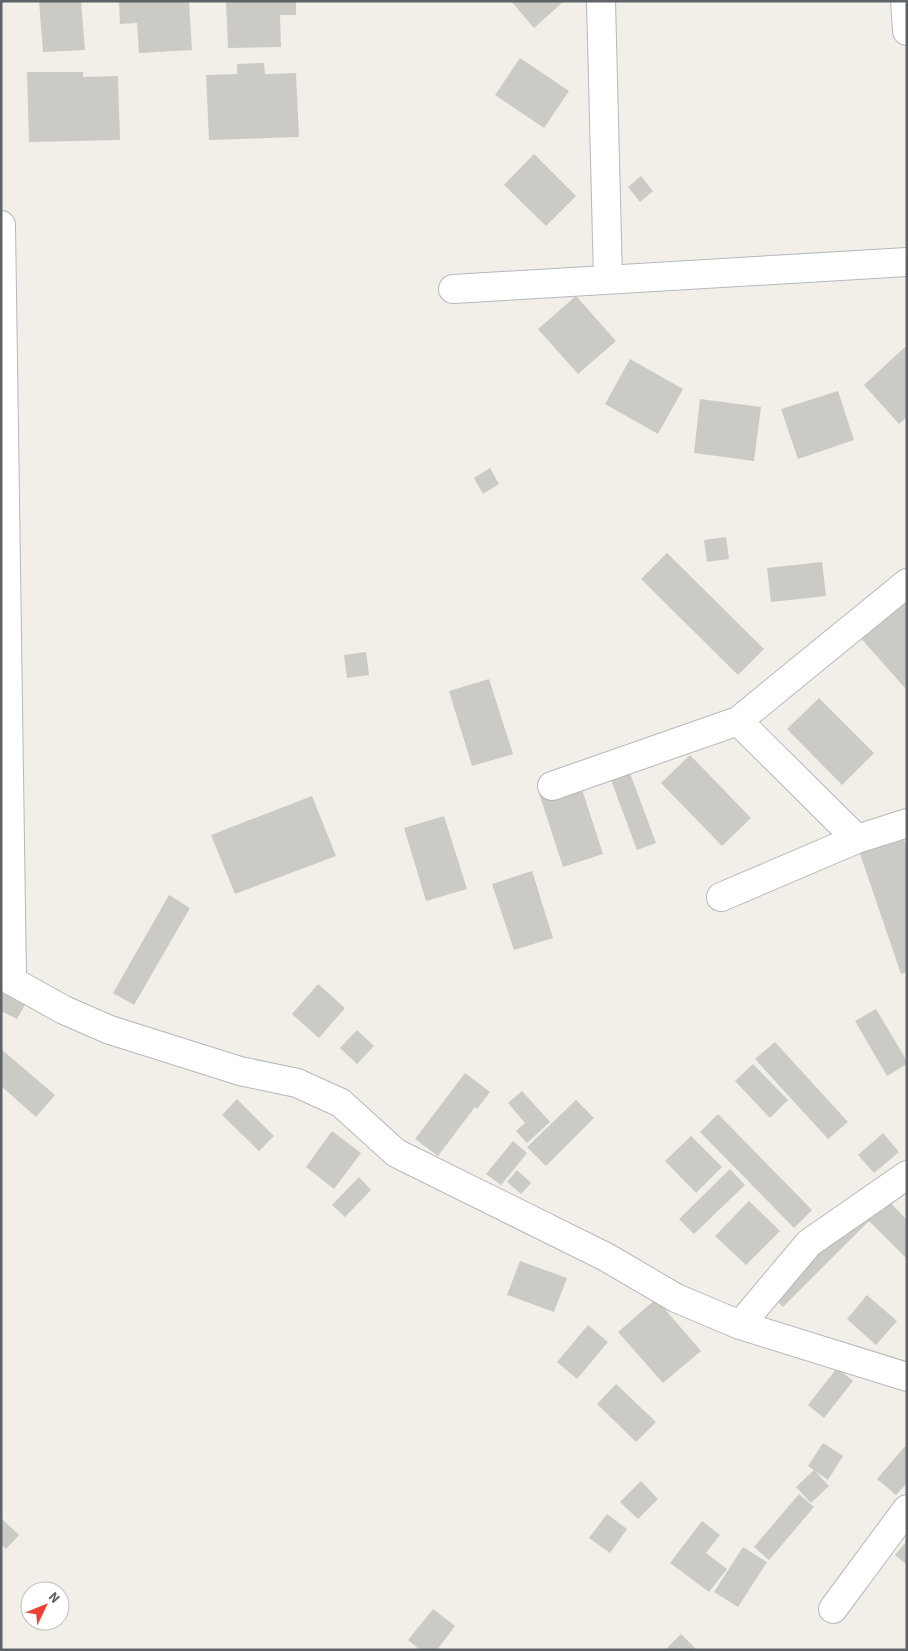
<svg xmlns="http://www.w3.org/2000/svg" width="908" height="1651" viewBox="0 0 908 1651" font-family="'Source Sans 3',sans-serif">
	<rect width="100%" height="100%" fill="#f1efe8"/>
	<path fill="#cccac5" d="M 39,1 L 81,1 L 85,50 L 43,52 Z
		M 119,1 L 189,1 L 192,50 L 139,53 L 137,23 L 120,24 Z
		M 226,1 L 296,1 L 296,15 L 280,15 L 281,47 L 228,48 Z
		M 511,1 L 564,1 L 534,28 Z
		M 520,58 L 569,91 L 544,128 L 495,95 Z
		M 264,63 L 265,74 L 296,73 L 299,137 L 209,140 L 206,75 L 237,74 L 237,64 Z
		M 27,72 L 83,72 L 83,77 L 118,76 L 120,140 L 29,142 Z
		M 534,154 L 576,196 L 546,226 L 504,185 Z
		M 641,176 L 653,191 L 640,202 L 628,187 Z
		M 576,296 L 616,341 L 578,374 L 538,329 Z
		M 905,347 L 907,349 L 907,417 L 899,424 L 864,385 Z
		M 630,359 L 683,389 L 658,434 L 605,404 Z
		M 838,391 L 854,440 L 798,459 L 781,409 Z
		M 700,399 L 761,407 L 754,461 L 694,453 Z
		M 490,468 L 499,484 L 483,494 L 474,478 Z
		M 726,537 L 729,559 L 707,562 L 704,540 Z
		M 667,553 L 764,649 L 738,675 L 641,579 Z
		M 822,562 L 826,596 L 771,602 L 767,568 Z
		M 902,598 L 907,604 L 907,687 L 905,688 L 858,635 Z
		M 366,652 L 369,675 L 347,678 L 344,655 Z
		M 489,679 L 513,754 L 472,766 L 449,691 Z
		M 819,698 L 874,753 L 842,785 L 787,729 Z
		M 690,755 L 751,818 L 722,846 L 661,783 Z
		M 624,757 L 656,843 L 637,850 L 605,764 Z
		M 579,780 L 603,854 L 563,867 L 539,793 Z
		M 312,796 L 336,856 L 235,894 L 211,835 Z
		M 444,816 L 467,889 L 426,901 L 404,828 Z
		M 901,831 L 907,848 L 907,972 L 901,974 L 857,845 Z
		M 532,871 L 553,938 L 514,950 L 492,884 Z
		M 169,895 L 190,908 L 134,1005 L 113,993 Z
		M 318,984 L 345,1008 L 319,1038 L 292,1014 Z
		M 5,990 L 26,1003 L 17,1019 L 1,1011 L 1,997 Z
		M 876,1009 L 907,1061 L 907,1064 L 887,1076 L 855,1021 Z
		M 357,1030 L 374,1046 L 357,1064 L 340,1048 Z
		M 775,1042 L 848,1122 L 828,1139 L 755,1059 Z
		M 1,1049 L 55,1095 L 36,1117 L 1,1086 Z
		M 753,1064 L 788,1100 L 770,1118 L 735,1081 Z
		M 465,1073 L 490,1092 L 477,1109 L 475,1107 L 438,1156 L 415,1139 Z
		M 522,1091 L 550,1122 L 527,1143 L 516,1131 L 525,1123 L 508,1103 Z
		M 237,1099 L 274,1136 L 259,1151 L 222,1115 Z
		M 576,1100 L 594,1118 L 546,1166 L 527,1147 Z
		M 718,1114 L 812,1210 L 794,1228 L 700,1132 Z
		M 332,1131 L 361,1153 L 334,1189 L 306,1167 Z
		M 883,1133 L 899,1152 L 874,1173 L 858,1155 Z
		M 691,1136 L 722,1167 L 696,1193 L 665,1161 Z
		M 513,1141 L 527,1153 L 501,1185 L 486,1174 Z
		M 730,1169 L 745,1185 L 694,1234 L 679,1219 Z
		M 517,1170 L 531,1183 L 521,1194 L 507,1182 Z
		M 359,1177 L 371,1190 L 345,1217 L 332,1205 Z
		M 874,1186 L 907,1220 L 907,1259 L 869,1221 L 783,1307 L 767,1291 Z
		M 749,1201 L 780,1231 L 746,1265 L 715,1236 Z
		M 520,1261 L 567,1278 L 554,1312 L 507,1295 Z
		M 867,1295 L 897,1321 L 876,1345 L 847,1319 Z
		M 656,1299 L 701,1351 L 663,1383 L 618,1332 Z
		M 588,1325 L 608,1342 L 577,1379 L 557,1362 Z
		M 837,1368 L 853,1381 L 824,1418 L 808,1405 Z
		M 616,1384 L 656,1422 L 636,1442 L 597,1404 Z
		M 823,1443 L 843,1456 L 828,1480 L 808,1466 Z
		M 907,1444 L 907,1483 L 896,1495 L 877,1479 Z
		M 814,1470 L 829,1486 L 811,1503 L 796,1487 Z
		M 641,1481 L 658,1499 L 638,1519 L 620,1502 Z
		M 799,1494 L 814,1507 L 769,1560 L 754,1547 Z
		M 607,1514 L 627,1529 L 610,1553 L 589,1538 Z
		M 1,1518 L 19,1535 L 6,1549 L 1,1544 Z
		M 702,1521 L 720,1535 L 706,1553 L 727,1569 L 709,1592 L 670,1563 Z
		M 907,1541 L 907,1565 L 895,1555 Z
		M 743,1547 L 767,1562 L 738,1607 L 714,1592 Z
		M 433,1609 L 455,1626 L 437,1650 L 420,1650 L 408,1640 Z
		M 681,1634 L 697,1650 L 665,1650 Z"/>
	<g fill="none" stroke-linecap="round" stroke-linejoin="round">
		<defs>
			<path id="minor" d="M 601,1 L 608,279
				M 905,1 L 907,31
				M 1,225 L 12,980
				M 453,289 L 907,262
				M 738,721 L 857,839
				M 552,786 L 738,721 L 907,583
				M 721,897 L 857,839 L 907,823
				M 1,975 L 64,1010 L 110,1030 L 240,1071 L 297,1083 L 341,1103 L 396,1153 L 606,1257 L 676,1298 L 740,1325 L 907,1377
				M 740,1325 L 809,1243 L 907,1175
				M 833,1609 L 907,1509"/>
		</defs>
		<use href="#minor" stroke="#b5b8bc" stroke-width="30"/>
		<use href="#minor" stroke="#fff" stroke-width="28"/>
	</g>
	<rect width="908" height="1651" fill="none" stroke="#5f6368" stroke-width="5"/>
	<g transform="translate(45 1606) rotate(47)"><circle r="24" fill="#ffffff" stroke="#bfc1c3"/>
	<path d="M0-4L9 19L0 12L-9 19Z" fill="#ea4335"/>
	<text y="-8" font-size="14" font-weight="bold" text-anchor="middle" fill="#5f6368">N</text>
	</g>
</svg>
